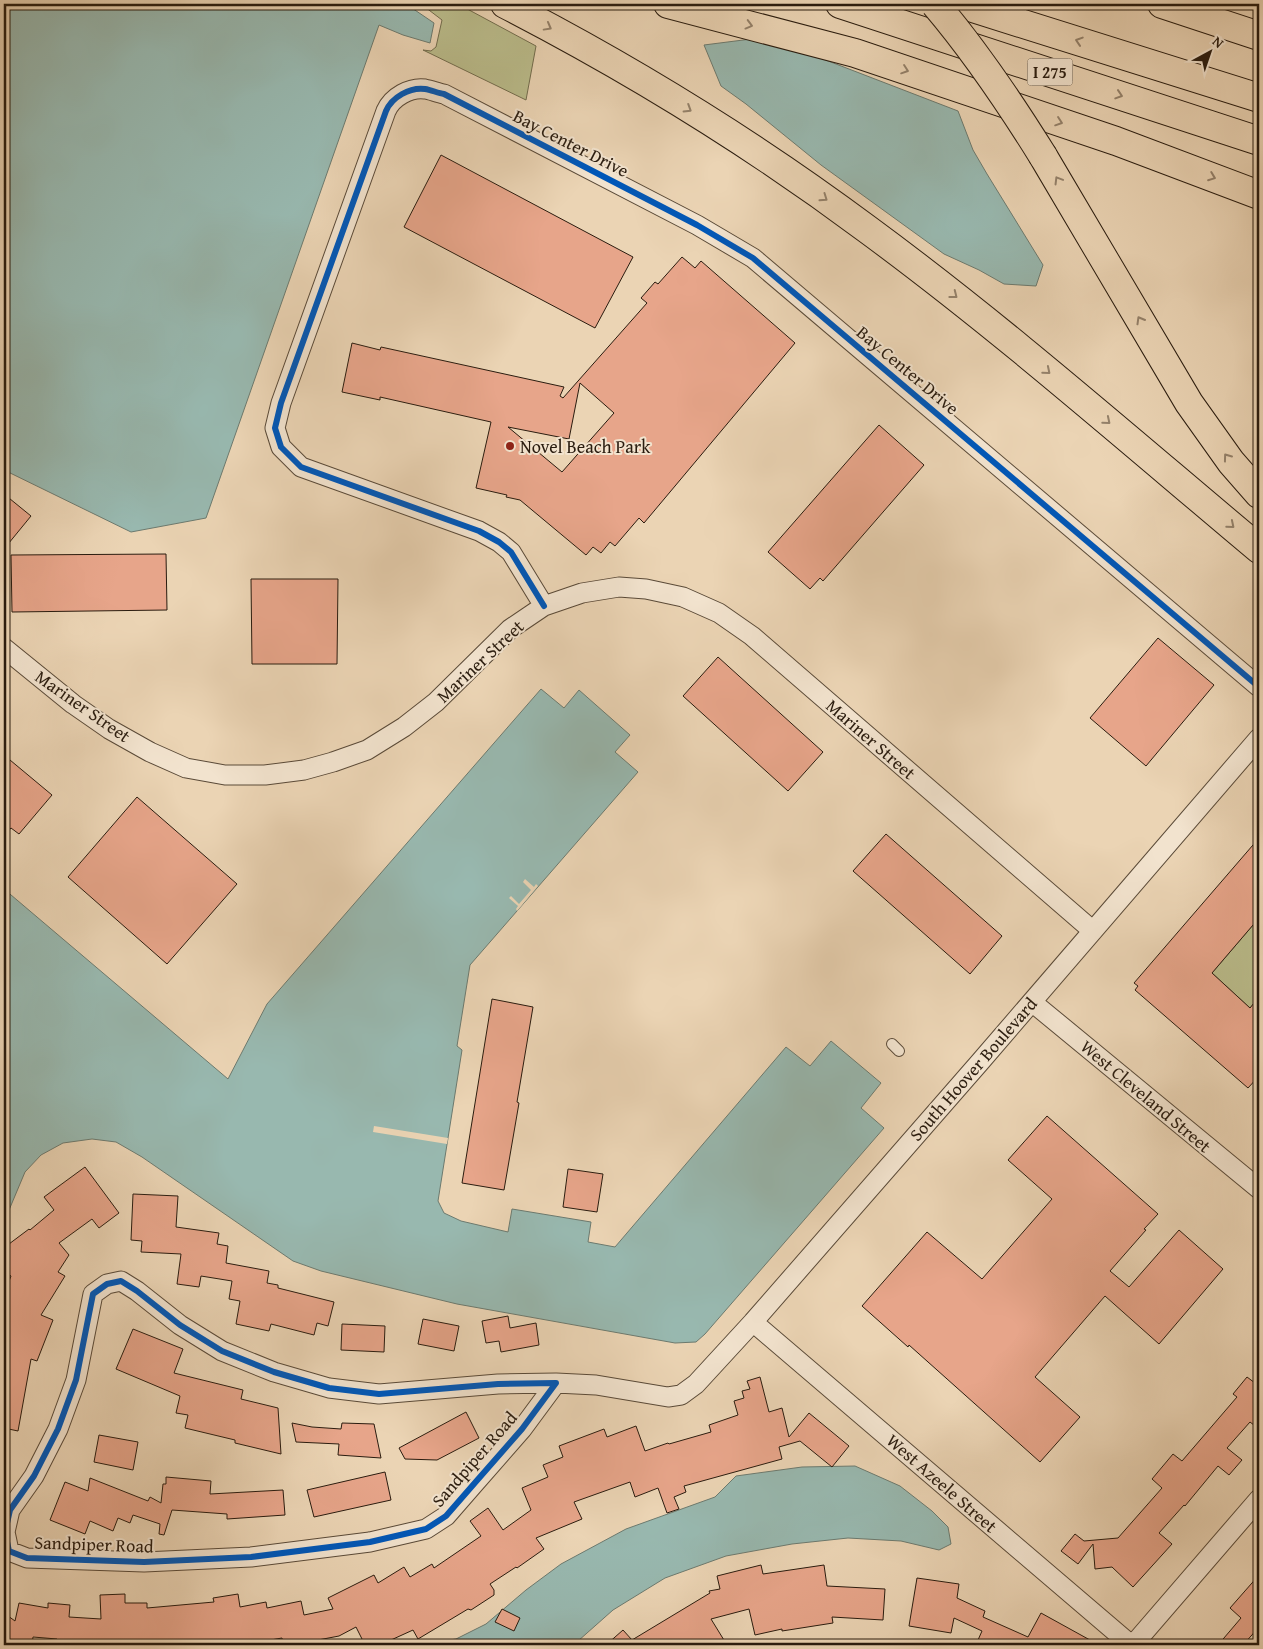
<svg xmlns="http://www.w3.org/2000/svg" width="1263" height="1649" viewBox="0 0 1263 1649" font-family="'Gentium Book Plus',serif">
	<rect width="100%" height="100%" fill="#ebd4b4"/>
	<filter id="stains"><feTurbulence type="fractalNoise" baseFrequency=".004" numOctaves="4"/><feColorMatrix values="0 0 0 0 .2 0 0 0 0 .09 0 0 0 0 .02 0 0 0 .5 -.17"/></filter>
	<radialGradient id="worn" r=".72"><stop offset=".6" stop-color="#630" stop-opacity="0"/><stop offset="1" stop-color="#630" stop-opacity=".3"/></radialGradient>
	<path fill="#babc8b" stroke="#726c4d" d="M 421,4 L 458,4 L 536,46 L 526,100 L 423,50 L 431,51 L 436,47 L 442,20 Z
		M 1259,918 L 1259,997 L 1250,1008 L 1212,973 Z"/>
	<path fill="#98b8af" stroke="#6c7a6f" d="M 4,4 L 406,4 L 434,23 L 430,43 L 403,35 L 379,25 L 206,518 L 131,532 L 4,470 Z
		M 759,38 L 797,49 L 958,111 L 973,150 L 987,174 L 1043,265 L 1036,286 L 1004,284 L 979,270 L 944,254 L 821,165 L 746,104 L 721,86 L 704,45 Z
		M 541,689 L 564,708 L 579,690 L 630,735 L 615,752 L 638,772 L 470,965 L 457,1046 L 462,1050 L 438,1201 L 444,1213 L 461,1221 L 508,1232 L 512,1209 L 591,1222 L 588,1242 L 615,1247 L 786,1047 L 810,1066 L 831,1041 L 881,1083 L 861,1108 L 884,1128 L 705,1334 L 696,1342 L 675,1343 L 457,1304 L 321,1271 L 293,1261 L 142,1157 L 116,1142 L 92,1139 L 63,1143 L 41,1155 L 25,1172 L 4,1222 L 4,889 L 228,1079 L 267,1004 Z
		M 855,1466 L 900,1486 L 932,1511 L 948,1527 L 951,1544 L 939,1550 L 901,1541 L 848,1538 L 792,1544 L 726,1556 L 665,1578 L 613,1610 L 578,1641 L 575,1645 L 418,1645 L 456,1639 L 486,1624 L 526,1590 L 561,1564 L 626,1529 L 715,1497 L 736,1476 L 802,1467 Z"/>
	<path fill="#ebd4b4" d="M 525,879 L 534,887 L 536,884 L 538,886 L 517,911 L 516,909 L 518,906 L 509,898 L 511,896 L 519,904 L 531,890 L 523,882 Z
		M 374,1126 L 448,1138 L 447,1144 L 373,1132 Z"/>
	<path fill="#e7a58a" stroke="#2a1c0f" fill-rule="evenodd" d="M 441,155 L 633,257 L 595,328 L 404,227 Z
		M 682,257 L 695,268 L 701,261 L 795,343 L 644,523 L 639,518 L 615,546 L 610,542 L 601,553 L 593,547 L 586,555 L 520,500 L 506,497 L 507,495 L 476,488 L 491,422 L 380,397 L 380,400 L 342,392 L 352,343 L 380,350 L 381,347 L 564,387 L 560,396 L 563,398 L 647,303 L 641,298 L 655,282 L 658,284 ZM 580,383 L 614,413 L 562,472 L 508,427 L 569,439 Z
		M 879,425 L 924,465 L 823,581 L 820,578 L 810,589 L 768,552 Z
		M 4,494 L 31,516 L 4,549 Z
		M 166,554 L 167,610 L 12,612 L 11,555 Z
		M 251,579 L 338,579 L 337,664 L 252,664 Z
		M 1158,638 L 1214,685 L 1146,766 L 1090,718 Z
		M 718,657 L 823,752 L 788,791 L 683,696 Z
		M 10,760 L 52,795 L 19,834 L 11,828 L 4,836 L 4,768 Z
		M 137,797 L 237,884 L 167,964 L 68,877 Z
		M 886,834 L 1002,936 L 970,974 L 853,871 Z
		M 1259,838 L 1259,918 L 1212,973 L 1250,1008 L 1259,997 L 1259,1076 L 1248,1088 L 1135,990 L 1138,986 L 1134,983 Z
		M 492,999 L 533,1007 L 517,1102 L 519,1103 L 504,1190 L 462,1183 Z
		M 1047,1116 L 1158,1214 L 1144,1229 L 1146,1230 L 1110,1271 L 1129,1287 L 1179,1230 L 1223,1269 L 1159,1344 L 1105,1296 L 1035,1377 L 1080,1417 L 1040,1462 L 909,1345 L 908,1347 L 862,1306 L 927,1232 L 982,1279 L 1052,1199 L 1008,1160 Z
		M 85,1167 L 119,1213 L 99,1228 L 92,1219 L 59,1243 L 69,1255 L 58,1272 L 65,1276 L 41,1315 L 53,1320 L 37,1361 L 31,1359 L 18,1431 L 4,1428 L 4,1294 L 11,1276 L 4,1271 L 4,1258 L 9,1244 L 29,1229 L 30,1230 L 54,1210 L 44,1197 Z
		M 568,1169 L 603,1174 L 597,1212 L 563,1207 Z
		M 133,1194 L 178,1196 L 176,1227 L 219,1233 L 217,1244 L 228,1246 L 226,1263 L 269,1271 L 267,1283 L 278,1285 L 278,1288 L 334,1302 L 328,1326 L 317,1323 L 314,1335 L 271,1324 L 269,1331 L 236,1324 L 240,1301 L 229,1299 L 232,1281 L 201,1276 L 199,1287 L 177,1284 L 181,1254 L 141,1252 L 142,1241 L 131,1240 Z
		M 508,1316 L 510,1328 L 536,1323 L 539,1345 L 501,1352 L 499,1341 L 486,1343 L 482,1321 Z
		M 423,1319 L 459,1326 L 454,1351 L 418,1344 Z
		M 342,1324 L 385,1326 L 384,1352 L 341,1350 Z
		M 133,1329 L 183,1349 L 174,1373 L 243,1390 L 241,1399 L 278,1408 L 281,1454 L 235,1443 L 235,1440 L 185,1428 L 188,1415 L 176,1413 L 180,1396 L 116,1369 Z
		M 760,1377 L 769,1412 L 782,1408 L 789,1437 L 809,1413 L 849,1446 L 832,1467 L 800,1441 L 779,1447 L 782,1459 L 684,1486 L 686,1492 L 674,1497 L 679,1509 L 667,1513 L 658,1488 L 635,1497 L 630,1482 L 574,1502 L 582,1519 L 536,1538 L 544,1549 L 517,1568 L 516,1567 L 490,1584 L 494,1590 L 494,1595 L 471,1610 L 468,1609 L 418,1639 L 413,1630 L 380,1645 L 365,1645 L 356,1627 L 339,1636 L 292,1645 L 283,1645 L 282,1638 L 242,1645 L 56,1645 L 57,1639 L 33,1637 L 32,1645 L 4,1645 L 4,1613 L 15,1621 L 19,1603 L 48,1608 L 48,1603 L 70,1605 L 69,1617 L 101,1619 L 100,1595 L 125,1594 L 125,1603 L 147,1603 L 147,1608 L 214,1602 L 213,1598 L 238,1594 L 240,1607 L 266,1602 L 267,1608 L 301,1601 L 304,1615 L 333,1609 L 328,1598 L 374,1575 L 378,1583 L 404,1567 L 410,1577 L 432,1564 L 434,1568 L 481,1536 L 470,1521 L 488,1508 L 503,1530 L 531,1510 L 522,1488 L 548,1477 L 543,1465 L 563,1457 L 559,1446 L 604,1429 L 607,1437 L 636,1426 L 645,1451 L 668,1443 L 669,1444 L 711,1432 L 709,1425 L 738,1415 L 734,1401 L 744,1398 L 742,1391 L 750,1389 L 747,1381 Z
		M 1247,1377 L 1259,1386 L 1259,1429 L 1250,1422 L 1227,1448 L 1242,1460 L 1229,1475 L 1218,1466 L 1185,1506 L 1184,1505 L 1159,1533 L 1172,1544 L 1133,1587 L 1112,1567 L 1095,1569 L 1093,1544 L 1078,1564 L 1061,1551 L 1075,1534 L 1084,1541 L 1118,1538 L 1162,1488 L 1152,1479 L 1173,1454 L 1182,1461 L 1237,1397 L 1233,1394 Z
		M 466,1412 L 479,1438 L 437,1460 L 405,1459 L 399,1448 Z
		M 292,1423 L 312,1427 L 341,1429 L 342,1423 L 374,1424 L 381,1458 L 338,1455 L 339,1444 L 296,1442 Z
		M 99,1435 L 138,1442 L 133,1470 L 94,1462 Z
		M 385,1472 L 391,1500 L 314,1517 L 307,1490 Z
		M 166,1477 L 211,1481 L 210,1494 L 283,1490 L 285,1515 L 227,1519 L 227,1514 L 172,1510 L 164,1535 L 159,1534 L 160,1524 L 133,1515 L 130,1523 L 118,1518 L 113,1531 L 90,1521 L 85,1534 L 50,1520 L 65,1482 L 88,1491 L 90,1478 L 148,1501 L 150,1497 L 161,1503 L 163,1484 L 166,1484 Z
		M 761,1565 L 763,1574 L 824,1565 L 827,1586 L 885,1589 L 883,1620 L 832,1617 L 833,1623 L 782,1631 L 782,1629 L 755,1635 L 749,1609 L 711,1619 L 727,1645 L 606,1645 L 623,1630 L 632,1640 L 710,1593 L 709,1591 L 720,1589 L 717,1576 Z
		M 1259,1575 L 1259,1627 L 1243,1645 L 1218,1645 L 1241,1618 L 1230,1608 Z
		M 917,1578 L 959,1584 L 957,1598 L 985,1611 L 983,1617 L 1028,1637 L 1041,1613 L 1099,1645 L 989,1645 L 978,1640 L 982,1631 L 954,1618 L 951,1633 L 909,1626 Z
		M 502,1609 L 520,1618 L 514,1631 L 495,1622 Z"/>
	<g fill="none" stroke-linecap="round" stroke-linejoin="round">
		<defs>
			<path id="service" d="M 892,1044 L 899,1051"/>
			<path id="minor" d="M 544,606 L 511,552 L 499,542 L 479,531 L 301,467 L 281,447 L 275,428 L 281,403 L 386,111 C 392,97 410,87 425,89 C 431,90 438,93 444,94 L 697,225 L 753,258 L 1259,687
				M 4,648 L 73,704 L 109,729 L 150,752 L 186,768 L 225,775 L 265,775 L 304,770 L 333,762 L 367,750 L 404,727 L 436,702 L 510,629 L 544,606 L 582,593 L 619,587 L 646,589 L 683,597 L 719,613 L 752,636 L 1093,931
				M 1032,1002 L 1259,1189
				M 121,1281 L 137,1291 L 180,1325 L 222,1351 L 274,1372 L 329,1388 L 379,1394 L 498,1384 L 556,1383 L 522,1429 L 473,1485 L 446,1516 L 426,1529 L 370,1542 L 251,1557 L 144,1562 L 27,1558 L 9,1551 L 5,1532 L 10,1510 L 34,1476 L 58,1429 L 76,1380 L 93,1294 L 107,1284 Z
				M 753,1322 L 1131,1645
				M 556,1383 L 596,1385 L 668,1397 L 681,1395 L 696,1384 L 753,1322 L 980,1062 L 1259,738
				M 1133,1645 L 1259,1499"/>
			<path id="motorway" d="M 505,4 C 631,69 753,144 867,229 C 1003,329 1130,441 1259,549
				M 668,4 L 855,53 L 1116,141 L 1259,195
				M 840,4 L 1259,141
				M 960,4 L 1259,98
				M 1162,4 L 1259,36
				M 1043,156 L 1189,403 L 1231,462 L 1259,494"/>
		</defs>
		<use href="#service" stroke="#5a4a38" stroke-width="12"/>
		<use href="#minor" stroke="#5a4a38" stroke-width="21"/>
		<use href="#motorway" stroke="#2a1c0f" stroke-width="30"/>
		<use href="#service" stroke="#f2e3ce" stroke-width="10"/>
		<use href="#minor" stroke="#f2e3ce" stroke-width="19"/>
		<use href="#motorway" stroke="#ebd4b4" stroke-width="28"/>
		<defs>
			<path id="motorway-bridge" d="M 935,4 C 975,51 1010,103 1043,156"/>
		</defs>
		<use href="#motorway-bridge" stroke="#2a1c0f" stroke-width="30" stroke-linecap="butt"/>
		<use href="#motorway-bridge" stroke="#ebd4b4" stroke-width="28"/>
		<defs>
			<path id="cycleway" d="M 544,606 L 511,552 L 499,542 L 479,531 L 301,467 L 281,447 L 275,428 L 281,403 L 386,111 C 392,97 410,87 425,89 C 431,90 438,93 444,94 L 697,225 L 753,258 L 1259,687
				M 121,1281 L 137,1291 L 180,1325 L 222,1351 L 274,1372 L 329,1388 L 379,1394 L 498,1384 L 556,1383 L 522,1429 L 473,1485 L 446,1516 L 426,1529 L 370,1542 L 251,1557 L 144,1562 L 27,1558 L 9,1551 L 5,1532 L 10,1510 L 34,1476 L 58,1429 L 76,1380 L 93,1294 L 107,1284 Z"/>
		</defs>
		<use href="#cycleway" stroke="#f2e3ce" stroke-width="9"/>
		<use href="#cycleway" stroke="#0057b8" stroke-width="6"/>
	</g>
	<defs><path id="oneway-chevron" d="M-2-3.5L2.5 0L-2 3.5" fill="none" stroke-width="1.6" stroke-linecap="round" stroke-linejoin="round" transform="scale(1.25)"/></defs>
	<g stroke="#94816a">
		<use href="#oneway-chevron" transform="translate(749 25) rotate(15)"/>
		<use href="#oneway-chevron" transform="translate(548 27) rotate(29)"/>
		<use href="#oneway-chevron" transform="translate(1079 41) rotate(-162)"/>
		<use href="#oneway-chevron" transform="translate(905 70) rotate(19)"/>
		<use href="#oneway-chevron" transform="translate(1119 95) rotate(18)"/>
		<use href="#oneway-chevron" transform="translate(688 109) rotate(32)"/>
		<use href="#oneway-chevron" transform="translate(1059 122) rotate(19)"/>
		<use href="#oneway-chevron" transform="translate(1212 177) rotate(21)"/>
		<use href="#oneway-chevron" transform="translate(1058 180) rotate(-121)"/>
		<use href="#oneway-chevron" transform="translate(824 198) rotate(35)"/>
		<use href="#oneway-chevron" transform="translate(954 295) rotate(38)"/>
		<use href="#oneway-chevron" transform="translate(1140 320) rotate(-120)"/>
		<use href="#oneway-chevron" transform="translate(1047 371) rotate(40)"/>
		<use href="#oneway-chevron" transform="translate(1107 421) rotate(40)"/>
		<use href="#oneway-chevron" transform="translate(1227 457) rotate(-126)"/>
		<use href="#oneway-chevron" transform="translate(1231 525) rotate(40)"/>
	</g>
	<circle fill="#8f2418" stroke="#f2e3ce" stroke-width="2" cx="510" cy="446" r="5"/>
	<g text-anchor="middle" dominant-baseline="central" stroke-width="4" stroke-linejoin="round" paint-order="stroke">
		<rect fill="#f2e3ce" stroke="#665848" stroke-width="1" x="1027.5" y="58.5" width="45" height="27" rx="4"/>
		<g font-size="16" font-weight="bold" fill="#2a1c0f">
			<text x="1050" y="72">I 275</text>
		</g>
		<g font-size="18" fill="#2a1c0f" stroke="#f2e3ce">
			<text transform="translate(571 143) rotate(27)">Bay Center Drive</text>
			<text transform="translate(908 370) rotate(40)">Bay Center Drive</text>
			<text transform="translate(480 661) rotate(-43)">Mariner Street</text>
			<text transform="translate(83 706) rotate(35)">Mariner Street</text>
			<text transform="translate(871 739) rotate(41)">Mariner Street</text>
			<text transform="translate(973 1069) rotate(-49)">South Hoover Boulevard</text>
			<text transform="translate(1146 1096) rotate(40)">West Cleveland Street</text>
			<text transform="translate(474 1459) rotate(-49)">Sandpiper Road</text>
			<text transform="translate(942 1483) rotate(41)">West Azeele Street</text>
			<text transform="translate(94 1544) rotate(2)">Sandpiper Road</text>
		</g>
		<g font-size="18" fill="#2a1c0f" stroke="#f2e3ce" text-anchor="start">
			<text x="520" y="446">Novel Beach Park</text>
		</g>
	</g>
	<rect width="1263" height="1649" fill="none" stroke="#ebd4b4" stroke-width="20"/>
	<rect x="5" y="5" width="1253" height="1639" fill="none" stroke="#2a1c0f" stroke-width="2.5"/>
	<rect x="10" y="10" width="1243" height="1629" fill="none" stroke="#2a1c0f"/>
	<g transform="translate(1210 52) rotate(40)" stroke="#f2e3ce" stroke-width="4" paint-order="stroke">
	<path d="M0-4L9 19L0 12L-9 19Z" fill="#2a1c0f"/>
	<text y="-8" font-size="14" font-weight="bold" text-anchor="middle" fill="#2a1c0f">N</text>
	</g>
	<rect width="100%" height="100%" filter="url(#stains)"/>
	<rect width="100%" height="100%" fill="url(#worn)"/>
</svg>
